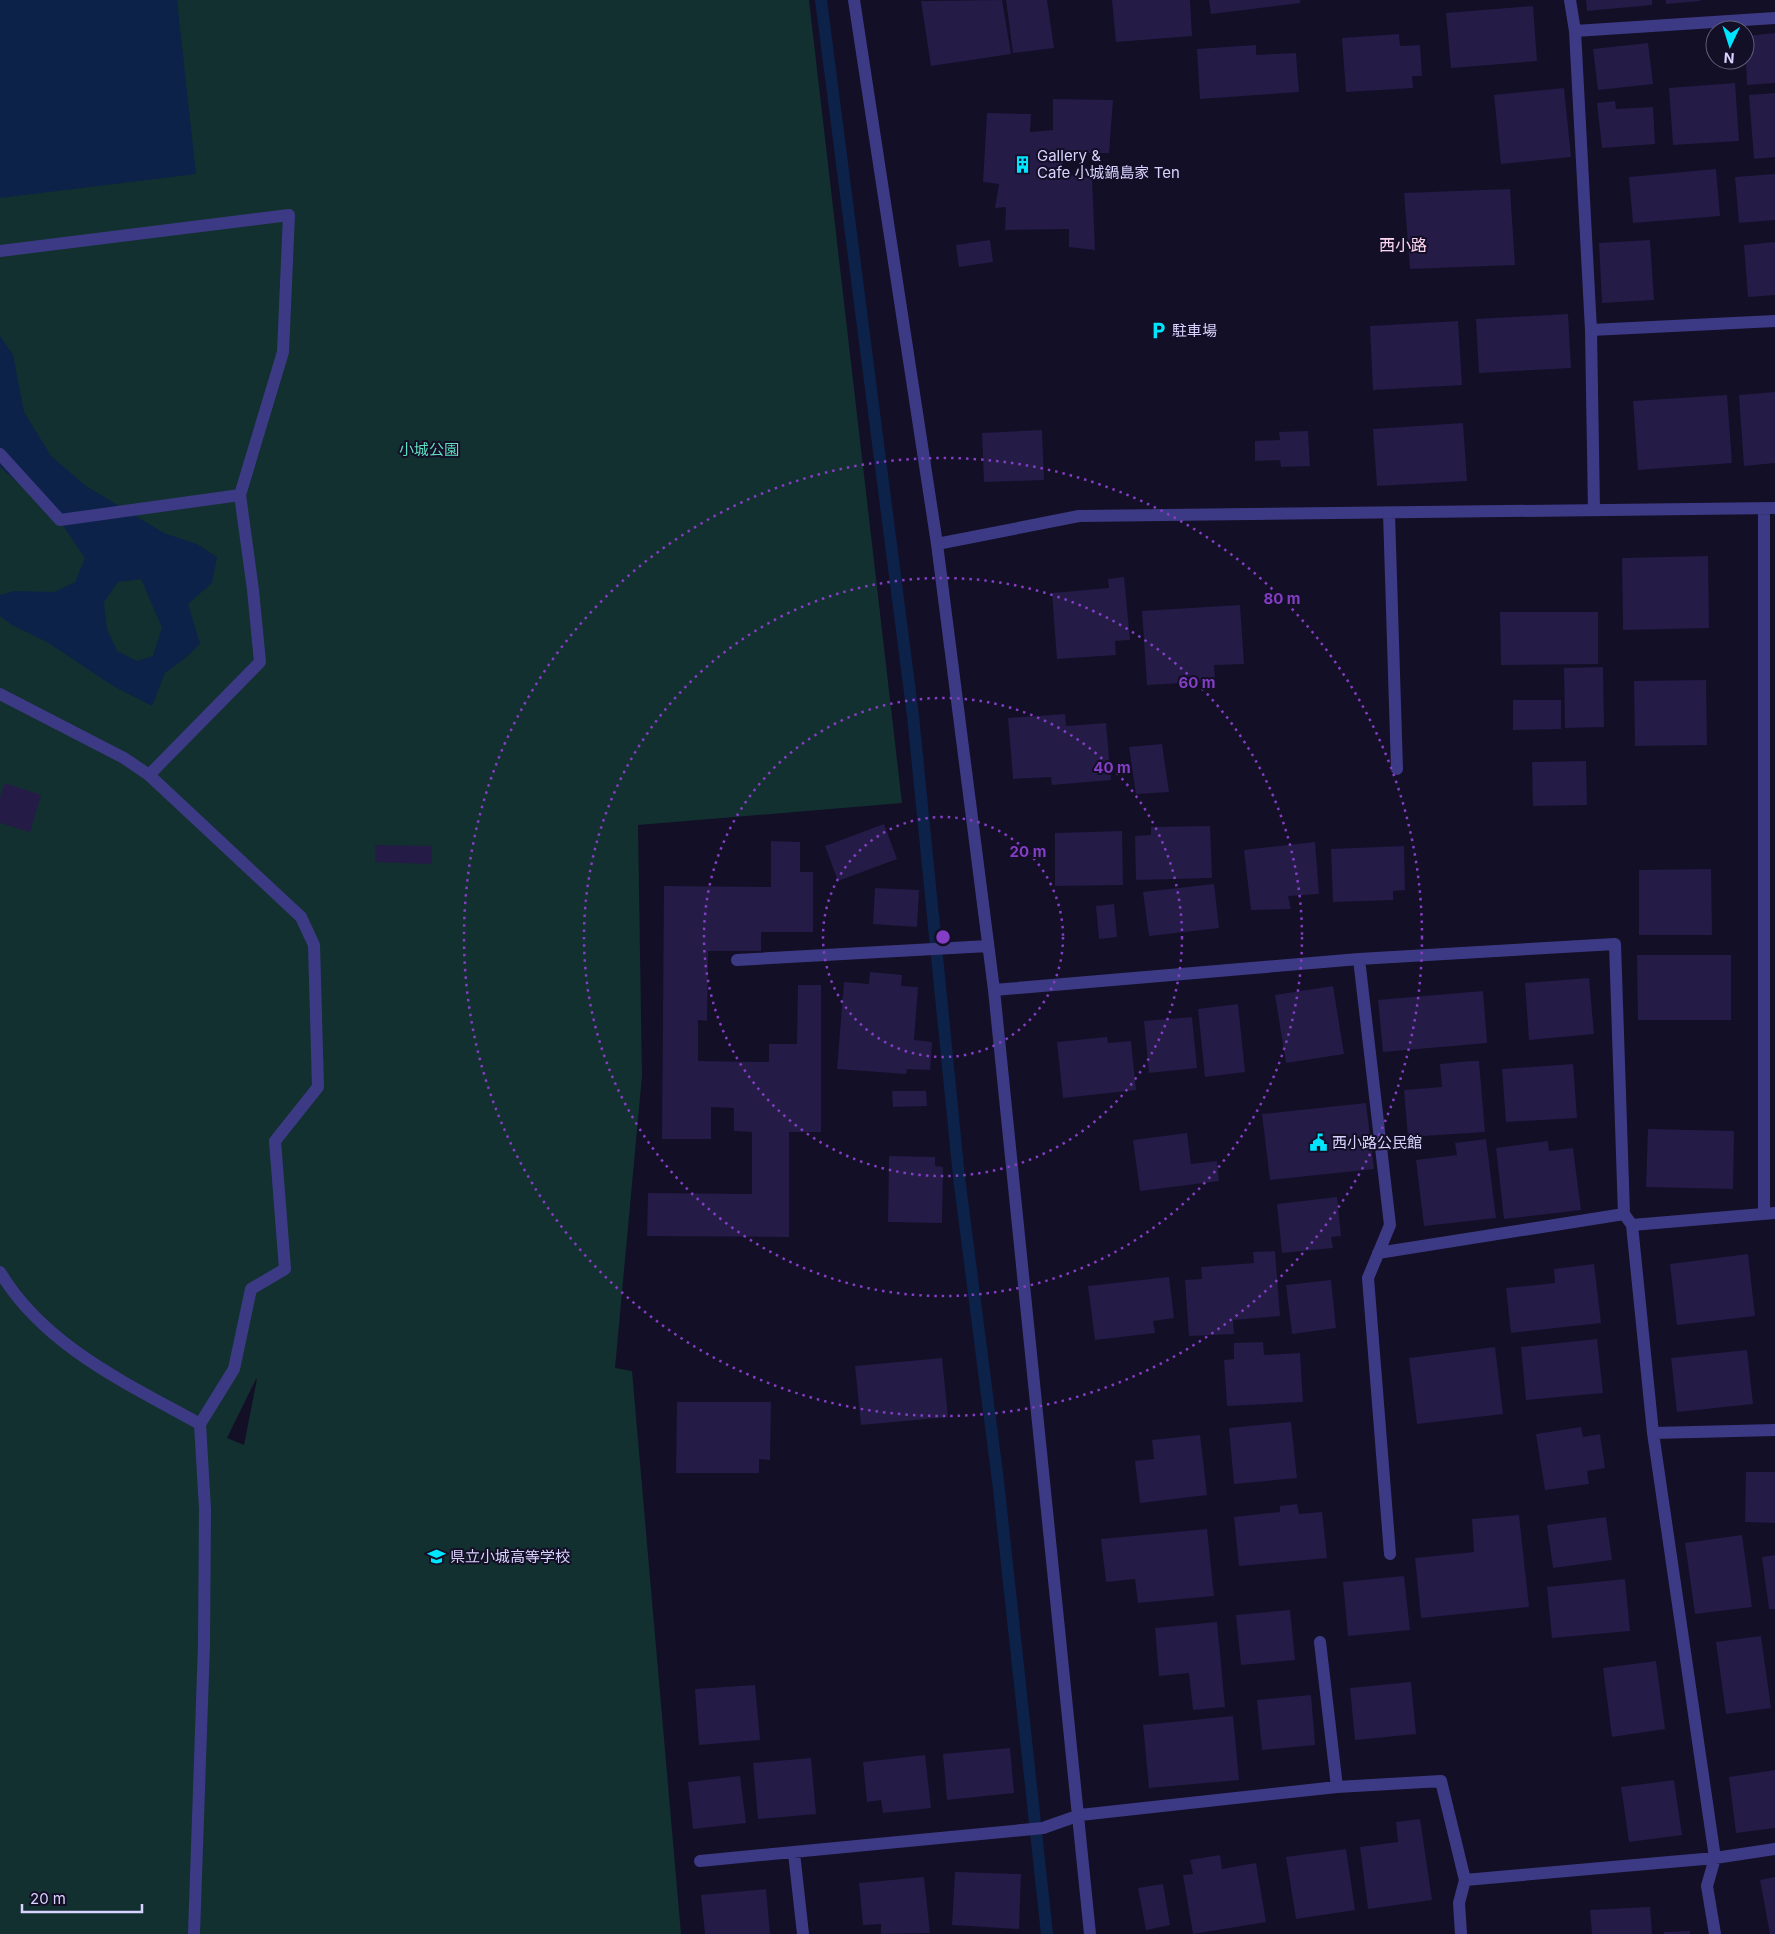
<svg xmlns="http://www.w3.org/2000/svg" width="1775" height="1934" viewBox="0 0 1775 1934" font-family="Inter,'Noto Sans JP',sans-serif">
	<rect width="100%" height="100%" fill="#130f26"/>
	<path fill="#12302f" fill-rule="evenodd" d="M 0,0 L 809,0 L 902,803 L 638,825 L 642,1076 L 615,1368 L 632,1371 L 681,1934 L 0,1934 ZM 256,1379 L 257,1379 L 244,1445 L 227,1438 Z"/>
	<path fill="#0c2248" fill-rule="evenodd" d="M 0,0 L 177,0 L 196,174 L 0,198 Z
		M 0,336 L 13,355 L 24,412 L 51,456 L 86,486 L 164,533 L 197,544 L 217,557 L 212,583 L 188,604 L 200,644 L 184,659 L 165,673 L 152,706 L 113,686 L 47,642 L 12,625 L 0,616 L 0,595 L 15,591 L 54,592 L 75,582 L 85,558 L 58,518 L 0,467 ZM 141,579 L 162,628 L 153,656 L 137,661 L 117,651 L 107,629 L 104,602 L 118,582 Z"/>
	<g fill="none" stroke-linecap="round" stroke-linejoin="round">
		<path stroke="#0c2248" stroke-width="12" d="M 821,0 L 913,716 L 959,1177 L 998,1481 L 1047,1934"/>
	</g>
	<path fill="#241b47" d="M 1002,0 L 1011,54 L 931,66 L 921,1 Z
		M 1006,0 L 1047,0 L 1054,48 L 1013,53 Z
		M 1112,0 L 1190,0 L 1192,36 L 1116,42 Z
		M 1209,0 L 1300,0 L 1300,3 L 1211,14 Z
		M 1586,0 L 1652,0 L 1652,5 L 1587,11 Z
		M 1666,0 L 1700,0 L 1700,1 L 1666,4 Z
		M 1533,6 L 1537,61 L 1451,68 L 1446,13 Z
		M 1775,33 L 1775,83 L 1747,85 L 1745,36 Z
		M 1399,34 L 1400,46 L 1420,45 L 1422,76 L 1412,76 L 1413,88 L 1346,92 L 1342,38 Z
		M 1648,43 L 1653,84 L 1598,90 L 1593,49 Z
		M 1256,45 L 1256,55 L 1296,53 L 1299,92 L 1200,99 L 1197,49 Z
		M 1735,83 L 1739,141 L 1673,145 L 1669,88 Z
		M 1564,88 L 1571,157 L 1501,164 L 1494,95 Z
		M 1775,93 L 1775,157 L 1754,159 L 1749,95 Z
		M 1053,99 L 1113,100 L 1109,153 L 1064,153 L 1062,174 L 1092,178 L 1095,250 L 1069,247 L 1069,229 L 1005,230 L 1006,207 L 995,208 L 999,184 L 983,182 L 987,113 L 1031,114 L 1030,132 L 1053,130 Z
		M 1615,101 L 1616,109 L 1653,107 L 1655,144 L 1602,148 L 1597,103 Z
		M 1716,169 L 1720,216 L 1633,223 L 1629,177 Z
		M 1775,174 L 1775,220 L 1739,223 L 1735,177 Z
		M 1510,189 L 1515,265 L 1410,269 L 1404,193 Z
		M 990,240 L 993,262 L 959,267 L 956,245 Z
		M 1650,240 L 1654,300 L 1602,303 L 1599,243 Z
		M 1775,242 L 1775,295 L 1748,297 L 1744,245 Z
		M 1568,314 L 1571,368 L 1479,373 L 1476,319 Z
		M 1458,321 L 1462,385 L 1373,390 L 1370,326 Z
		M 1775,392 L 1775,463 L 1744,466 L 1739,395 Z
		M 1727,395 L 1732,463 L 1638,470 L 1633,401 Z
		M 1463,423 L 1467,481 L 1377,486 L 1373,429 Z
		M 1042,430 L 1044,480 L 984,482 L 982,433 Z
		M 1308,431 L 1310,466 L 1281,467 L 1280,460 L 1255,461 L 1255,441 L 1280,440 L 1279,432 Z
		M 1708,556 L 1709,628 L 1623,630 L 1622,558 Z
		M 1124,577 L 1130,640 L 1115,641 L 1116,655 L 1057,659 L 1052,593 L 1109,588 L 1108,579 Z
		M 1240,605 L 1244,664 L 1214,665 L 1215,681 L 1147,685 L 1142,611 Z
		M 1500,612 L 1598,612 L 1598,664 L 1501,665 Z
		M 1603,667 L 1604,727 L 1565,728 L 1564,668 Z
		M 1706,680 L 1707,745 L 1635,746 L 1634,681 Z
		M 1513,700 L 1561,700 L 1561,729 L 1513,730 Z
		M 1065,714 L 1066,726 L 1106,723 L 1111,780 L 1052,785 L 1051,777 L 1013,779 L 1008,718 Z
		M 1162,744 L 1169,792 L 1136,794 L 1129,747 Z
		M 1586,761 L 1587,805 L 1533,806 L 1532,762 Z
		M 5,783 L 41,795 L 30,832 L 0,823 L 0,797 Z
		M 884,824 L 897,859 L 838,881 L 825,846 Z
		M 1210,826 L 1212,878 L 1136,880 L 1135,836 L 1151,835 L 1151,827 Z
		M 1122,831 L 1123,885 L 1055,886 L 1055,833 Z
		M 771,841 L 800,842 L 800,872 L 813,872 L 813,932 L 761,932 L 761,951 L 708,951 L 707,1021 L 698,1020 L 698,1061 L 769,1062 L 769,1044 L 797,1044 L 798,985 L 821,985 L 821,1132 L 789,1132 L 789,1237 L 647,1236 L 648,1193 L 752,1194 L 752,1132 L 734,1131 L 734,1108 L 711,1107 L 711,1139 L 662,1139 L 664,886 L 771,887 Z
		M 1315,842 L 1319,894 L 1288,896 L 1291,909 L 1251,910 L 1244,850 Z
		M 375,845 L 432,846 L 432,864 L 375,862 Z
		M 1404,846 L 1405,890 L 1393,891 L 1393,900 L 1333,902 L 1331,849 Z
		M 1711,869 L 1712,935 L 1639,935 L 1639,870 Z
		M 1214,884 L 1219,928 L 1149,936 L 1143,892 Z
		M 875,888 L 919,890 L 917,927 L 873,924 Z
		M 1114,904 L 1117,937 L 1099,939 L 1096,906 Z
		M 1637,955 L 1731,955 L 1731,1020 L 1638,1020 Z
		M 870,972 L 902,975 L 901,986 L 918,987 L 914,1040 L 932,1042 L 930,1070 L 907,1069 L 906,1074 L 837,1069 L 844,982 L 869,984 Z
		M 1589,978 L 1594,1034 L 1529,1040 L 1525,983 Z
		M 1333,986 L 1344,1054 L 1286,1063 L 1275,995 Z
		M 1483,991 L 1487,1043 L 1383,1052 L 1378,1000 Z
		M 1238,1004 L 1245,1072 L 1205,1077 L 1198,1009 Z
		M 1192,1017 L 1197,1068 L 1149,1073 L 1144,1021 Z
		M 1107,1037 L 1108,1043 L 1131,1041 L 1136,1090 L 1063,1098 L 1057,1042 Z
		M 1471,1061 L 1479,1061 L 1485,1132 L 1408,1137 L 1404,1090 L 1442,1087 L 1440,1064 Z
		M 1573,1064 L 1577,1118 L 1506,1122 L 1502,1069 Z
		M 892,1091 L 926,1091 L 927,1106 L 893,1107 Z
		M 1366,1103 L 1374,1169 L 1270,1180 L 1262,1114 Z
		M 1648,1129 L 1734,1131 L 1733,1189 L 1646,1187 Z
		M 1187,1133 L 1191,1164 L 1217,1161 L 1219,1181 L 1140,1191 L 1133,1140 Z
		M 1486,1139 L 1496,1218 L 1424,1226 L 1416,1160 L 1457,1155 L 1455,1143 Z
		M 1548,1141 L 1549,1151 L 1573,1148 L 1581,1210 L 1504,1219 L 1496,1148 Z
		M 889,1156 L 935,1157 L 935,1166 L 943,1167 L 942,1223 L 888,1222 Z
		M 1337,1197 L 1341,1236 L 1331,1237 L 1333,1248 L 1282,1253 L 1277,1204 Z
		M 1275,1251 L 1280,1316 L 1233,1320 L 1234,1334 L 1189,1336 L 1185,1280 L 1202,1279 L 1201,1267 L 1254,1263 L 1253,1252 Z
		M 1748,1254 L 1755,1316 L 1677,1325 L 1670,1264 Z
		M 1594,1264 L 1601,1323 L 1511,1333 L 1506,1288 L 1555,1283 L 1554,1269 Z
		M 1169,1277 L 1174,1318 L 1153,1321 L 1155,1333 L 1095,1340 L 1088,1286 Z
		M 1331,1280 L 1336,1328 L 1292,1334 L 1286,1285 Z
		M 1597,1339 L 1603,1393 L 1526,1400 L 1521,1347 Z
		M 1263,1342 L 1264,1355 L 1300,1353 L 1303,1402 L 1227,1406 L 1224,1360 L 1234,1359 L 1234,1343 Z
		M 1495,1347 L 1503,1414 L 1417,1424 L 1409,1358 Z
		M 1747,1350 L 1753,1404 L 1677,1412 L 1671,1358 Z
		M 942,1358 L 948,1417 L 861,1425 L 855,1366 Z
		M 677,1402 L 771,1402 L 770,1460 L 759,1459 L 759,1473 L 676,1473 Z
		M 1291,1422 L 1297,1478 L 1234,1484 L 1229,1428 Z
		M 1581,1427 L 1583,1437 L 1600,1434 L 1605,1468 L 1587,1471 L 1589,1484 L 1545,1490 L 1536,1434 Z
		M 1200,1435 L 1207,1495 L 1140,1503 L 1135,1461 L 1154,1459 L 1152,1440 Z
		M 1746,1472 L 1775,1472 L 1775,1523 L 1745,1522 Z
		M 1297,1504 L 1299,1514 L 1322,1512 L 1327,1558 L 1239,1566 L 1234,1517 L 1280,1512 L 1280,1506 Z
		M 1519,1515 L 1529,1607 L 1421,1618 L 1415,1558 L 1474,1552 L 1472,1519 Z
		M 1606,1517 L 1612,1560 L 1553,1568 L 1547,1525 Z
		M 1207,1529 L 1214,1596 L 1138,1603 L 1135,1579 L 1106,1582 L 1101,1539 Z
		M 1742,1535 L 1752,1607 L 1695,1614 L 1685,1543 Z
		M 1775,1555 L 1775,1609 L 1769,1609 L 1762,1557 Z
		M 1404,1576 L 1410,1630 L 1348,1636 L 1343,1582 Z
		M 1625,1579 L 1630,1631 L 1552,1638 L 1547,1587 Z
		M 1290,1610 L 1295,1660 L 1241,1665 L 1236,1615 Z
		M 1217,1622 L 1225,1707 L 1193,1710 L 1189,1673 L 1159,1676 L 1155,1628 Z
		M 1761,1636 L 1771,1708 L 1726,1714 L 1716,1642 Z
		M 1656,1661 L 1665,1729 L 1612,1737 L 1603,1668 Z
		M 1411,1682 L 1416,1734 L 1355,1740 L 1350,1688 Z
		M 755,1685 L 760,1740 L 699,1745 L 695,1689 Z
		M 1311,1695 L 1315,1745 L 1262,1750 L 1257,1700 Z
		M 1233,1716 L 1239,1780 L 1149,1788 L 1143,1725 Z
		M 1010,1748 L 1014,1793 L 947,1800 L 943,1754 Z
		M 925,1755 L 931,1808 L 883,1813 L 881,1800 L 867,1802 L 863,1762 Z
		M 811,1758 L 816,1814 L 758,1819 L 753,1763 Z
		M 1775,1770 L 1775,1828 L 1736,1833 L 1729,1777 Z
		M 740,1776 L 746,1823 L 693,1829 L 688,1782 Z
		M 1674,1780 L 1682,1835 L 1629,1842 L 1621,1787 Z
		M 1420,1819 L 1432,1900 L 1368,1909 L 1360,1847 L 1398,1842 L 1396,1822 Z
		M 1346,1849 L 1355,1910 L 1296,1919 L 1286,1857 Z
		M 1220,1855 L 1222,1869 L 1256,1863 L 1266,1922 L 1193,1934 L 1183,1875 L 1193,1874 L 1190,1860 Z
		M 955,1872 L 1021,1874 L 1019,1929 L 952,1925 Z
		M 924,1877 L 930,1933 L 881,1934 L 881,1924 L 863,1925 L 859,1883 Z
		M 1775,1877 L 1775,1934 L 1770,1934 L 1760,1880 Z
		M 1163,1884 L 1170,1925 L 1146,1930 L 1138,1888 Z
		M 766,1889 L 770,1934 L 705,1934 L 701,1895 Z
		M 1650,1907 L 1652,1934 L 1592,1934 L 1590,1910 Z
		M 1690,1931 L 1690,1934 L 1664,1934 L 1664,1932 Z"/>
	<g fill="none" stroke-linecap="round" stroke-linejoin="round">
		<path stroke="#3d3a85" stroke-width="12" d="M 854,0 L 937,544 L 994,990 L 1090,1934
			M 1570,0 L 1575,31 L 1591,330 L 1594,510
			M 1575,31 L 1775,18
			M 0,251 L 289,215 L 283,352 L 240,495
			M 1591,330 L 1775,321
			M 0,454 L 60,520 L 240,495 L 253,590 L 260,662 L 149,775
			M 1764,509 L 1764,1214
			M 1389,513 L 1397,769
			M 937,544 L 1079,516 L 1775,508
			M 0,694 L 124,758 L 149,775 L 301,917 L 314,945 L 318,1087 L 275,1141 L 285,1269 L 251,1289 L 234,1369 L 200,1424 L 205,1509 L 204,1644 L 194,1934
			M 1359,959 L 1390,1225 L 1368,1278 L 1390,1554
			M 737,960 L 988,946
			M 994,990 L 1359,959 L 1615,944 L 1624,1214 L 1632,1225
			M 1378,1253 L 1624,1214
			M 0,1272 C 44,1346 128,1384 200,1424
			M 1653,1433 L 1775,1430
			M 1320,1642 L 1337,1787
			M 794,1853 L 803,1934
			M 700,1861 L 1043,1828 L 1080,1815 L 1337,1787 L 1441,1781 L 1465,1880 L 1715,1858 L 1775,1849
			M 1461,1934 L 1459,1903 L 1465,1880
			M 1715,1934 L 1707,1886 L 1715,1858 L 1653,1433 L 1632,1225 L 1775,1213"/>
	</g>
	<g fill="none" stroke="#843dc5" stroke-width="2.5" stroke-dasharray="2.5 5">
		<circle cx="943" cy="937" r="120"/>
		<circle cx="943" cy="937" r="239"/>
		<circle cx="943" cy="937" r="359"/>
		<circle cx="943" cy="937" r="479"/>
	</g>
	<defs>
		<symbol id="building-bare" viewBox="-9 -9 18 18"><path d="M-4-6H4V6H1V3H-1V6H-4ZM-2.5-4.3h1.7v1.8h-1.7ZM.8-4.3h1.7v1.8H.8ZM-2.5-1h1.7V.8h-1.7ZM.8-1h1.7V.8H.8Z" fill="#00e5ff" stroke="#130f26" stroke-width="2.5" paint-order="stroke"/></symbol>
		<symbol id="parking-bare" viewBox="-9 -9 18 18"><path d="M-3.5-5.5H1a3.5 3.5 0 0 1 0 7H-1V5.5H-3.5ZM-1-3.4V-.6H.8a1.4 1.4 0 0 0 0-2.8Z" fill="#00e5ff" stroke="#130f26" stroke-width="2.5" paint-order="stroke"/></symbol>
		<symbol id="civic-bare" viewBox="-9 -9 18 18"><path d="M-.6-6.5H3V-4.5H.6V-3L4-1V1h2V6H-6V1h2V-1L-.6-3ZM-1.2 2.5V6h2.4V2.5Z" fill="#00e5ff" stroke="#130f26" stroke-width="2.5" paint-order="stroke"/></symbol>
		<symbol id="school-bare" viewBox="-9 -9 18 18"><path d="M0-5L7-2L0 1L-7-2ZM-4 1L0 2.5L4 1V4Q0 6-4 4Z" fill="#00e5ff" stroke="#130f26" stroke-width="2.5" paint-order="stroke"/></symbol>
	</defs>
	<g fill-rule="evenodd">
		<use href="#building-bare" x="1010" y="152" width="25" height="25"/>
		<use href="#parking-bare" x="1146" y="318" width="25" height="25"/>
		<use href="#civic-bare" x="1306" y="1130" width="25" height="25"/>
		<use href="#school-bare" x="424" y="1544" width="25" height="25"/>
	</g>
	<g text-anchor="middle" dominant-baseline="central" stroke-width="4" stroke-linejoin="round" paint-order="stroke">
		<g font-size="15" fill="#d9d4ff" stroke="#130f26" text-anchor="start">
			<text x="1037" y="155">Gallery &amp;<tspan x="1037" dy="17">Cafe 小城鍋島家 Ten</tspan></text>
			<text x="1172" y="330">駐車場</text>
			<text x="1332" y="1142">西小路公民館</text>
			<text x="450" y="1556">県立小城高等学校</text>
		</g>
		<g font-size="15" fill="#5fe0c0" stroke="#130f26">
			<text x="429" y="449">小城公園</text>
		</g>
		<g font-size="16" fill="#ffd6f0" stroke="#130f26">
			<text x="1403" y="245">西小路</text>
		</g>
	</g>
	<circle cx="943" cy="937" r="8" fill="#843dc5" stroke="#130f26" stroke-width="2.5"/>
	<g font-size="15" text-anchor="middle" font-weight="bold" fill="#843dc5" stroke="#130f26" stroke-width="4" stroke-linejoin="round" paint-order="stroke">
		<text x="1282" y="604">80 m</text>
		<text x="1197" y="688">60 m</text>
		<text x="1112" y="773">40 m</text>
		<text x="1028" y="857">20 m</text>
	</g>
	<g transform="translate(1730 45) rotate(184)"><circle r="24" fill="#130f26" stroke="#625e7d"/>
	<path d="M0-4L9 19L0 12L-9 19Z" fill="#00e5ff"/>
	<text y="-8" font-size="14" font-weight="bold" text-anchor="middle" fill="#d9d4ff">N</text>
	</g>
	<path d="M22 1904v8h120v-8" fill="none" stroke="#d9d4ff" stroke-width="2.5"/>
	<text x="30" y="1904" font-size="15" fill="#d9d4ff" stroke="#130f26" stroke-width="4" paint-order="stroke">20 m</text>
</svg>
